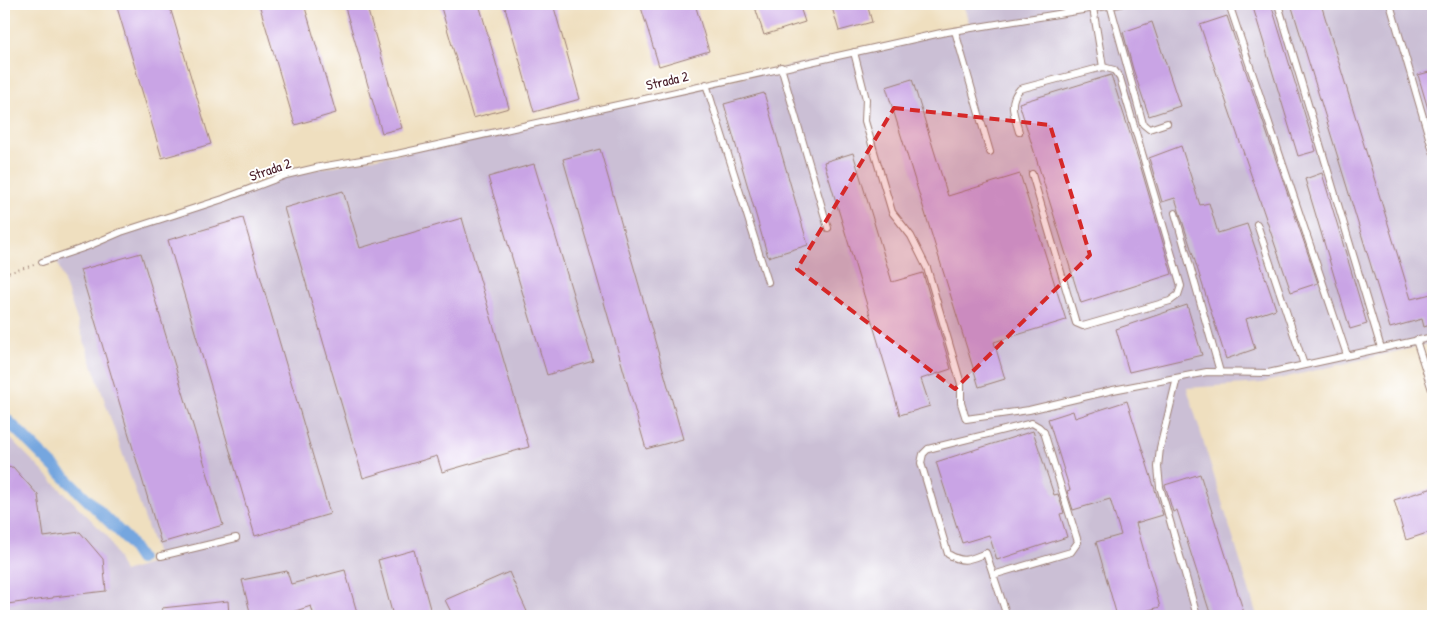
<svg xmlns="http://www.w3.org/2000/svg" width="1437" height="620" viewBox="0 0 1437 620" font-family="'Patrick Hand',sans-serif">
	<rect width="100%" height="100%" fill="#fff"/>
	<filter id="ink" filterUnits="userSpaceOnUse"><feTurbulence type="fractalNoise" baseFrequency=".02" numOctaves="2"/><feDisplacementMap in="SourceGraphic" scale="10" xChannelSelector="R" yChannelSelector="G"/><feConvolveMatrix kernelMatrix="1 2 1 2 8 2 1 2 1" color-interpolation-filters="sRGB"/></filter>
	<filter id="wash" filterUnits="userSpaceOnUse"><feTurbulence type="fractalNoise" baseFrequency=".0096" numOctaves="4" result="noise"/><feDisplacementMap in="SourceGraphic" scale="20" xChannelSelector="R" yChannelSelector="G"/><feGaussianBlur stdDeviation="1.12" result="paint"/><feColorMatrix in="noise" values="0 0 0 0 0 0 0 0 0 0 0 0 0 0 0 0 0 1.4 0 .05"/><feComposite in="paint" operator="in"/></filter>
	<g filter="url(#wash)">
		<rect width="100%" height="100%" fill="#efdfbf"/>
		<path fill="#cbbfd5" d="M 963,4 L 1433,4 L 1433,343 L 1261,383 L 1187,388 L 1257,616 L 4,616 L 4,432 L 108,537 L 124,572 L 159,561 L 56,258 L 286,175 L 397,154 L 970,26 Z"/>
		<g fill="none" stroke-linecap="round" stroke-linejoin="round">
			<path stroke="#75a6df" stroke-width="12" d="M 4,417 L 127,539 L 140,559"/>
		</g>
		<g id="blocks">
			<path fill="#c9a4e5" d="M 116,4 L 169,4 L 211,144 L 162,158 Z
				M 259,4 L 304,4 L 336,113 L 295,125 Z
				M 344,4 L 366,4 L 402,128 L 382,133 Z
				M 440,4 L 479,4 L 509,108 L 473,118 Z
				M 504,4 L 553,4 L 580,99 L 534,112 Z
				M 640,4 L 695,4 L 709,51 L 659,66 Z
				M 754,4 L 799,4 L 805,22 L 764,35 Z
				M 831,4 L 867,4 L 872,22 L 839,31 Z
				M 1252,4 L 1271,4 L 1316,151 L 1298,156 Z
				M 1291,4 L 1321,4 L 1411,299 L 1431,294 L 1433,301 L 1433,324 L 1424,327 L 1422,319 L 1390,328 Z
				M 1227,16 L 1318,283 L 1291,292 L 1200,25 Z
				M 1152,22 L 1180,106 L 1149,116 L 1133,69 L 1123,32 Z
				M 1433,71 L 1433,119 L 1431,119 L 1418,75 Z
				M 1111,75 L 1139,161 L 1172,274 L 1081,303 L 1019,103 Z
				M 912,79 L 948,196 L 1020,174 L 1066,320 L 994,342 L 1005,379 L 979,387 L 886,87 Z
				M 764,93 L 808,245 L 768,257 L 724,104 Z
				M 1181,146 L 1200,205 L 1209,203 L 1218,233 L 1247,224 L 1276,309 L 1246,319 L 1255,349 L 1226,359 L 1175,198 L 1162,202 L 1149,158 Z
				M 600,149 L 683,439 L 646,449 L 563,159 Z
				M 853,153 L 892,282 L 923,273 L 951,369 L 921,379 L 930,406 L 900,415 L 824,162 Z
				M 534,164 L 593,361 L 547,375 L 488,177 Z
				M 1322,173 L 1367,324 L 1350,329 L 1305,179 Z
				M 343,191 L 360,248 L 462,218 L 529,447 L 442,472 L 437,456 L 363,478 L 284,208 Z
				M 243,218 L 330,514 L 255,536 L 168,240 Z
				M 141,253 L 223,525 L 161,543 L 80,270 Z
				M 1187,305 L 1202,355 L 1129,372 L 1116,329 Z
				M 1127,401 L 1163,515 L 1136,523 L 1160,607 L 1138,613 L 1139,616 L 1117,616 L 1096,542 L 1121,535 L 1110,499 L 1073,510 L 1067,491 L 1070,490 L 1048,419 L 1073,411 L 1075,418 Z
				M 1033,431 L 1054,495 L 1058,494 L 1064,513 L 1060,514 L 1067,537 L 997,560 L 989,535 L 962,543 L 936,462 Z
				M 13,467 L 38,495 L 44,537 L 80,532 L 103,559 L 106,591 L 53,597 L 53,598 L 7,604 L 4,576 L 4,468 Z
				M 1200,474 L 1245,616 L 1211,616 L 1177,510 L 1173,512 L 1165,485 Z
				M 1433,488 L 1433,531 L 1406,540 L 1394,500 Z
				M 414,550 L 432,616 L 393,616 L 378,560 Z
				M 345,570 L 358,616 L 314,616 L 311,606 L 280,616 L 251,616 L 242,580 L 287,571 L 291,584 Z
				M 509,572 L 529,616 L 453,616 L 445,600 Z
				M 228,601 L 229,616 L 163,616 L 162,608 Z"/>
		</g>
	</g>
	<g filter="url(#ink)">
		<use href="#blocks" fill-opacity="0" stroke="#9c7f75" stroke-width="1"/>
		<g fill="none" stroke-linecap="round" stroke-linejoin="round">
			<defs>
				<path id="service" d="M 1110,4 L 1143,124 L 1149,129 L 1167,123
					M 1229,4 L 1347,355
					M 1278,4 L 1381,348
					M 1390,4 L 1433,151
					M 955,31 L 990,152
					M 854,52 L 866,99 L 865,121 L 892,212 L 911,236 L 927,268 L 961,384 L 961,403 L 966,419 L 1029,410 L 1113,390 L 1207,372 L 1268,373 L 1433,337
					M 781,67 L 828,228
					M 706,84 L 768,282
					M 1019,132 C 1015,117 1007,102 1020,89 L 1103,67 L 1093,8
					M 1032,174 L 1076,323 L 1083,326 L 1170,301 L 1178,295 L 1181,286 L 1120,78 L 1114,70 L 1103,67
					M 1175,213 L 1220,372
					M 1257,224 L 1304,365
					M 42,262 L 86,247 L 121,232 L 223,199 L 286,175 L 320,167 L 397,154 L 941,33 L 1120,4
					M 1416,340 L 1433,393
					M 1177,378 L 1160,448 L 1158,467 L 1160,487 L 1166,507 L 1197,616
					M 161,556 L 236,538
					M 993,575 L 1071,552 L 1078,542 L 1044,432 L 1039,427 L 1032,423 L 928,449 L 923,454 L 921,463 L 948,554 C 964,564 970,559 986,553 L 1007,616"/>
			</defs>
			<use href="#service" stroke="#9c7f75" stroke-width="8"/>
			<path stroke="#9c7f75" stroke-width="2" stroke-dasharray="1 4" stroke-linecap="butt" d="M 4,274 L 34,265"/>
			<use href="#service" stroke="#fff" stroke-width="6"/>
		</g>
	</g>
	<path fill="#d62828" fill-opacity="0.2" stroke="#d62828" stroke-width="4" stroke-dasharray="10 6" stroke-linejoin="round" d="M 894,108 L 1050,125 L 1090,255 L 955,389 L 797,269 Z"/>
	<g text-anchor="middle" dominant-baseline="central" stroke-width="4" stroke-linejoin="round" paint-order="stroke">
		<g font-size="14" fill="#4a1f2b" stroke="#fff">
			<text transform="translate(667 80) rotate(-13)">Strada 2</text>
			<text transform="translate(270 169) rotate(-19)">Strada 2</text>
		</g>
	</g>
	<rect width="1437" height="620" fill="none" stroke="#fff" stroke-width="20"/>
</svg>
